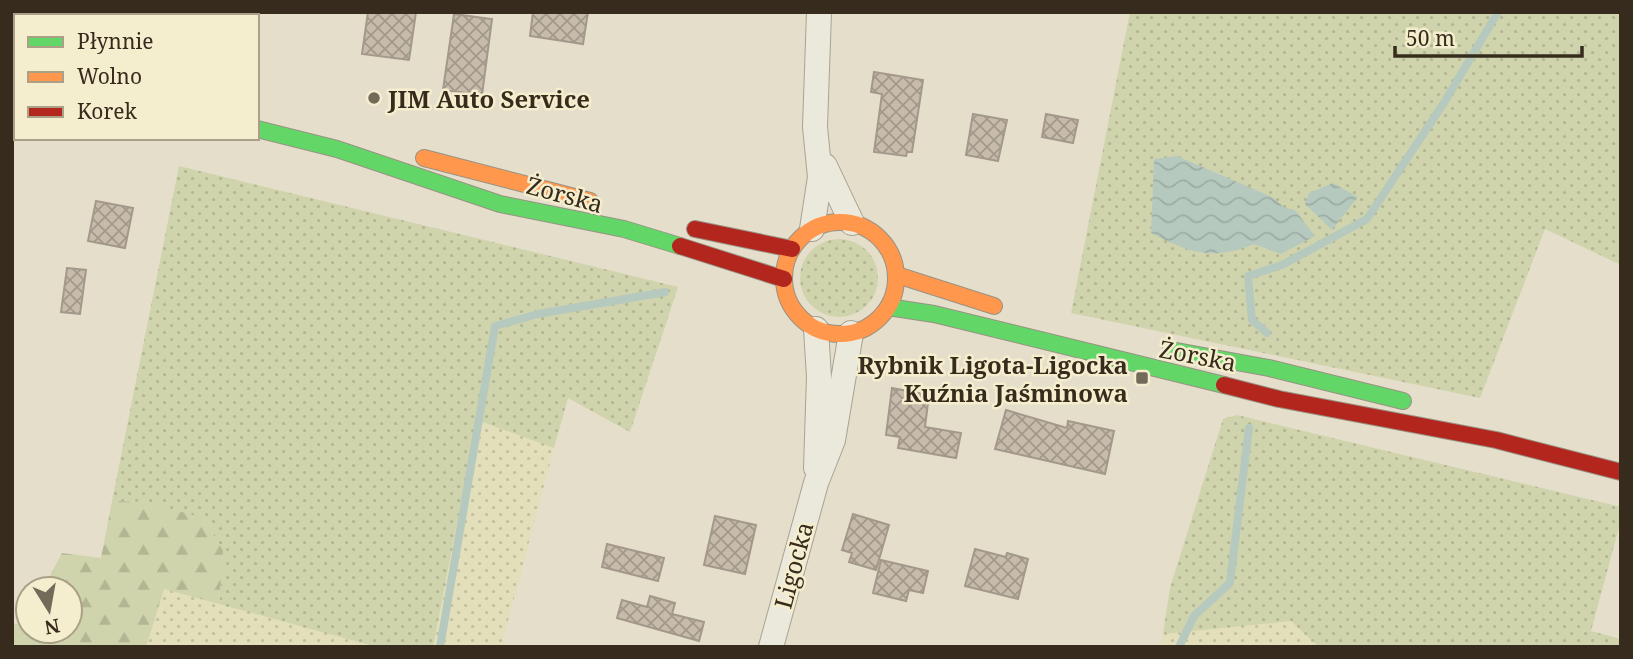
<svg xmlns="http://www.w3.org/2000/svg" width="1633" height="659" viewBox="0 0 1633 659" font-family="'Noto Serif',serif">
	<defs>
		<pattern id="farmland-dots" width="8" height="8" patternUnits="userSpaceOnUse" patternTransform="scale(1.75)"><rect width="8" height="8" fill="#e3dfba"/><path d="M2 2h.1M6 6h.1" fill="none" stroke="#c3c09f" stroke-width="1.8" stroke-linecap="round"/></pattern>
		<pattern id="grass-dots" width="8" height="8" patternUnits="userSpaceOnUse" patternTransform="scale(1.75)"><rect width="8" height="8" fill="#d0d4ac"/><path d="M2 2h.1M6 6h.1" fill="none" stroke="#b3b693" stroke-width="1.8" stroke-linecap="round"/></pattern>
		<pattern id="forest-firs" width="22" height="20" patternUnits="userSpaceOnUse" patternTransform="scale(1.75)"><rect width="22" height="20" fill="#d0d4ac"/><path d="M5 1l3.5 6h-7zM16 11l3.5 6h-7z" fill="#b3b693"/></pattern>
		<pattern id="water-waves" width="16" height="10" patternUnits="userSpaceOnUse" patternTransform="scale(1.75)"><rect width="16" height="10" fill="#b6c9bf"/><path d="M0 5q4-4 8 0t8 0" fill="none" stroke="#9dada4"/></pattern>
		<pattern id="building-cross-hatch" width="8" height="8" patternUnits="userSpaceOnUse" patternTransform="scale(1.75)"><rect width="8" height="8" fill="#c7bcab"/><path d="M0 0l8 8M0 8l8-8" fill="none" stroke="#a2998a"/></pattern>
	</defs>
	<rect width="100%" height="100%" fill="#e4deca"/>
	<path fill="url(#farmland-dots)" d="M 477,420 L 554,448 L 501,647 L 433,647 Z
		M 164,589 L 377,647 L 146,647 Z
		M 1291,621 L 1319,647 L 1161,647 L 1163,634 Z"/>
	<path fill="url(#grass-dots)" d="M 1130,12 L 1621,12 L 1621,265 L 1545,229 L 1480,398 L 1071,313 Z
		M 179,166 L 678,287 L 630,432 L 568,398 L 554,448 L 477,420 L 433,647 L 377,647 L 219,604 L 223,551 L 145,502 L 112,501 Z
		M800 278a39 39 0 1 1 78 0a39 39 0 1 1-78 0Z
		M 1237,415 L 1621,507 L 1621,520 L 1591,631 L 1621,639 L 1621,647 L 1319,647 L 1291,621 L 1163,634 L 1170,588 L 1223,419 Z"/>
	<path fill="url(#forest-firs)" d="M 112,501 L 145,502 L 204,518 L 223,551 L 219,604 L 164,589 L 146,647 L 12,647 L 12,624 L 24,624 L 28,617 L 28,631 L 70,631 L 70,589 L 43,589 L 62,553 L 101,558 Z"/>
	<path fill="url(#water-waves)" d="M 1177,156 L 1272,197 L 1285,208 L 1295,210 L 1315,236 L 1281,254 L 1254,244 C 1212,261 1190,253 1151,233 L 1154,159 Z
		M 1333,183 L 1358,197 L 1332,230 L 1305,204 L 1309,193 Z"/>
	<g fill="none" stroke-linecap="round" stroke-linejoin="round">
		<path stroke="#b6c9bf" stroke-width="8" d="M 1267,333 L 1252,320 L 1248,276 L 1282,265 L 1367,219 L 1445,101 L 1498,12
			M 440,647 L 495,326 L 538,314 L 665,292
			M 1179,647 L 1194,616 L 1230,583 L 1249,428"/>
	</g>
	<path fill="url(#building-cross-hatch)" stroke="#a3998a" stroke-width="2" d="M 368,12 L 416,12 L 409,60 L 362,54 Z
		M 533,12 L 588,12 L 583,44 L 530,36 Z
		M 454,14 L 492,19 L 482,95 L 443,90 Z
		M 874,72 L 923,80 L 912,152 L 907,152 L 906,156 L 874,152 L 882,94 L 871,92 Z
		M 973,114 L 1007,120 L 998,161 L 966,155 Z
		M 1046,114 L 1078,120 L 1073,143 L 1042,137 Z
		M 96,201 L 133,208 L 125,248 L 88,241 Z
		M 67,268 L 86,270 L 80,314 L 61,312 Z
		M 892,388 L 929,395 L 925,427 L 961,433 L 956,458 L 898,448 L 900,437 L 886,435 Z
		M 1006,410 L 1067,428 L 1068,421 L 1114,431 L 1105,474 L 995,449 Z
		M 853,514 L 889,525 L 876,570 L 849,562 L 852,553 L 842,550 Z
		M 715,516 L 756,525 L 745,574 L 704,565 Z
		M 607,544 L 664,558 L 658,581 L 602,567 Z
		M 975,549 L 1006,557 L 1007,553 L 1028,559 L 1018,599 L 965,586 Z
		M 881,560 L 928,571 L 923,593 L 909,590 L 906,601 L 873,593 Z
		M 650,596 L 675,603 L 672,614 L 704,622 L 699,641 L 617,618 L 622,600 L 647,607 Z"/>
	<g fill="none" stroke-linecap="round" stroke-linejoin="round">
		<defs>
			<path id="street" d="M 825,166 L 852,223
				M 812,229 L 820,177 L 815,127 L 819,12
				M 816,468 L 819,377 L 816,329
				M 771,647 L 816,483 L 833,440 L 851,333"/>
			<path id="fast" d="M 257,129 L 337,149 L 500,204 L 624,229 L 680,246
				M 888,307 L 934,314 L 1224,385
				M 1171,350 L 1269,368 L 1403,401"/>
			<path id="slow" d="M 424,158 L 590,201
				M784 278a56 56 0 1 1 112 0a56 56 0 1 1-112 0Z
				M 897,275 L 994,306"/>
			<path id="jam" d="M 12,68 L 16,69
				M 695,229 L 792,249
				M 680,246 L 784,279
				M 1224,385 L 1279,399 L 1496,440 L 1621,472"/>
		</defs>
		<use href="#street" stroke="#a8a293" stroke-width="26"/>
		<use href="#fast" stroke="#989284" stroke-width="18"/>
		<use href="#slow" stroke="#989284" stroke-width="18"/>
		<use href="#jam" stroke="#989284" stroke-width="18"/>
		<use href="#street" stroke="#ebe8dc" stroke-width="24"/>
		<use href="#fast" stroke="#63d668" stroke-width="16"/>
		<use href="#slow" stroke="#ff974d" stroke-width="16"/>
		<use href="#jam" stroke="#b3261e" stroke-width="16"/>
	</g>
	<g fill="#736a59" stroke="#f5eece" stroke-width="2.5">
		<circle cx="374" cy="98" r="7"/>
		<rect x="1135" y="371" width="14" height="14" rx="3.5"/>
	</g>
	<g text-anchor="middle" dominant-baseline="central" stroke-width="5" stroke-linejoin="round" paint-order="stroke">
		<g font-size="24" font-weight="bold" fill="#362b1c" stroke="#f5eece" text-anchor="start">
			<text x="388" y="98">JIM Auto Service</text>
			<text x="1128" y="364" text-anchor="end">Rybnik Ligota-Ligocka<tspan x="1128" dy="28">Kuźnia Jaśminowa</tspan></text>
		</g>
		<g font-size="24" fill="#362b1c" stroke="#f5eece">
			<text transform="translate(565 194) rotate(15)">Żorska</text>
			<text transform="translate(1198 355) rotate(11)">Żorska</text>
			<text transform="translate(793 565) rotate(-75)">Ligocka</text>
		</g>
	</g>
	<rect width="1633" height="659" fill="none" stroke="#362b1c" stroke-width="28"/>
	<rect x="14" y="14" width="245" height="126" fill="#f5eece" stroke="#a9a087" stroke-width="2"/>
	<rect x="28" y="37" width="35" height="10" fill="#63d668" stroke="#a9a087" stroke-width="2"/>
	<text x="77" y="49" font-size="21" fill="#362b1c">Płynnie</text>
	<rect x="28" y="72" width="35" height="10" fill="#ff974d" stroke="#a9a087" stroke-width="2"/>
	<text x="77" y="84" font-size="21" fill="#362b1c">Wolno</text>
	<rect x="28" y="107" width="35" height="10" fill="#b3261e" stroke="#a9a087" stroke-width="2"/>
	<text x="77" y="119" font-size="21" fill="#362b1c">Korek</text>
	<g transform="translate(49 610) rotate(169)"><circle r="33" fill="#f5eece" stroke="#a9a087" stroke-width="2"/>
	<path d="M0-5L12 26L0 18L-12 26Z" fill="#736a59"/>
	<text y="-10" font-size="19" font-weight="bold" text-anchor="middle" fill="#362b1c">N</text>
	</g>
	<path d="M1395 46v10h187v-10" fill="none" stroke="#362b1c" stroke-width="3.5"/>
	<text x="1406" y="46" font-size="21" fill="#362b1c" stroke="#f5eece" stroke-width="5" paint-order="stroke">50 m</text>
</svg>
